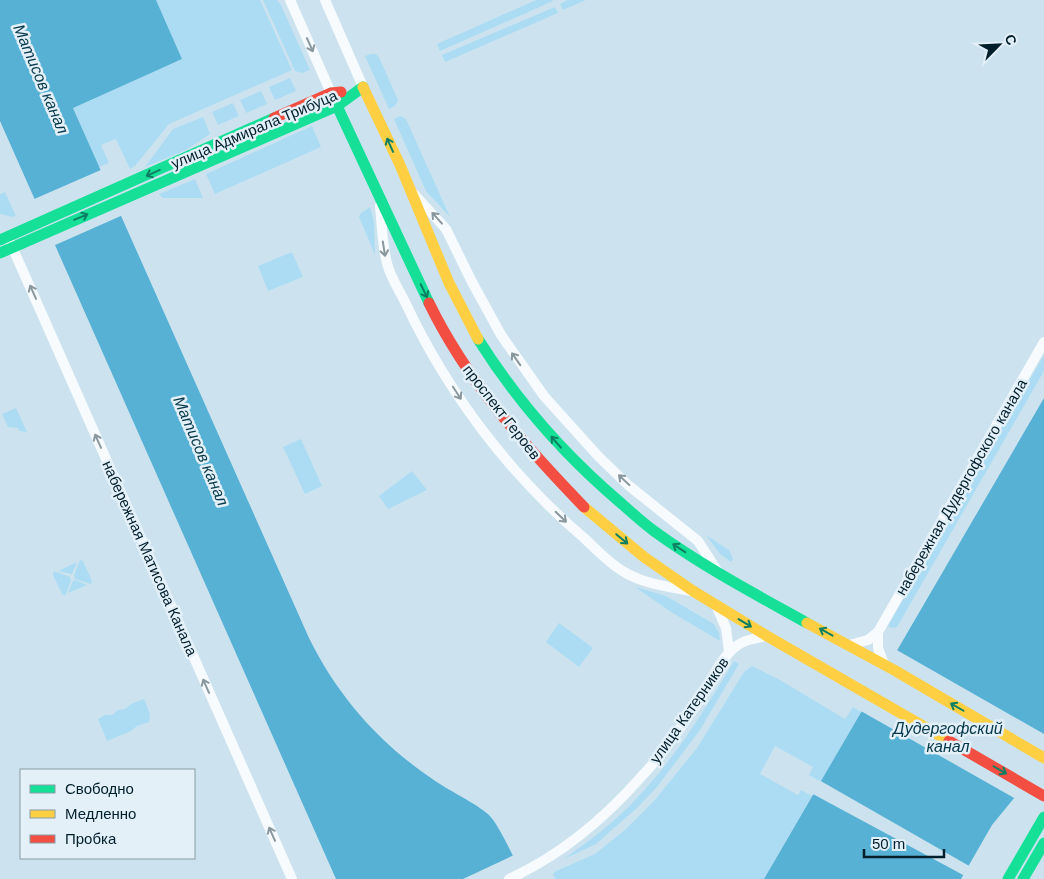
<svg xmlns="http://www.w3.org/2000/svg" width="1044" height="879" viewBox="0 0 1044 879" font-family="Arial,sans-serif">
	<rect width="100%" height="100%" fill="#cce3ef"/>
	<path fill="#acdcf3" d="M 156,0 L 260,0 L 292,70 L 169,124 L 135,166 L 130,169 L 116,139 L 101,145 L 109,163 L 99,167 L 73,107 L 182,59 Z
		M 263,0 L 277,0 L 281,5 L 310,70 L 302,73 L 295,71 Z
		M 536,0 L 552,0 L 553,1 L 440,51 L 437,44 Z
		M 568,0 L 586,0 L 563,10 L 560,4 Z
		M 555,7 L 558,13 L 445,62 L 442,55 Z
		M 371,54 L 376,54 L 379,57 L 398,100 L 395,106 L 389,109 L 365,56 Z
		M 290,78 L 296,91 L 275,100 L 269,87 Z
		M 261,91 L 267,104 L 246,113 L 240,100 Z
		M 233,103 L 239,116 L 218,125 L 212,112 Z
		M 400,116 L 406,119 L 450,217 L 426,191 L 394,119 Z
		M 203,117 L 210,134 L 186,150 L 145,167 L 173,129 Z
		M 312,126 L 321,147 L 215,194 L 206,174 Z
		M 195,179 L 203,198 L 163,198 L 159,194 Z
		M 5,192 L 16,216 L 13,217 L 0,214 L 0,194 Z
		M 370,207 L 374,222 L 375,255 L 359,217 L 361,213 Z
		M 292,252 L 303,277 L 268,291 L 258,266 Z
		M 1044,355 L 1044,371 L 897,627 L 892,628 L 888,626 Z
		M 16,408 L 27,432 L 19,431 L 18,428 L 8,427 L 2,414 Z
		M 301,439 L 322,486 L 305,494 L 283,447 Z
		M 412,471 L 427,490 L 388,509 L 379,496 Z
		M 706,535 L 729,550 L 733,559 L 731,562 L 720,554 Z
		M 80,560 L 83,561 L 92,581 L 91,584 L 75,579 L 74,575 Z
		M 77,562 L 72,574 L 58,571 Z
		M 54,571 L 70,577 L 71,581 L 65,596 L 62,594 L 53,575 Z
		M 75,580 L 87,585 L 68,593 L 73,581 Z
		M 635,587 L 666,596 L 714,624 L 719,633 L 720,641 L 671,612 Z
		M 559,623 L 593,648 L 579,667 L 546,642 Z
		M 734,661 L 739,664 L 700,730 L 657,787 L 637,808 L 596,844 L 564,859 C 590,840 616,821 637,798 C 676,757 705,709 734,661 Z
		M 752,666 L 780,680 L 845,719 L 853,707 L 861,712 L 821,782 L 809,775 L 813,767 L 775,746 L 760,774 L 798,795 L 801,790 L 812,796 L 764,879 L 555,879 L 553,874 L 556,871 L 595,854 L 625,830 L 654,801 L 697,748 L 744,672 Z
		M 144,699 L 150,714 L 149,722 L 137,726 L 131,731 L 107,741 L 98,719 L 105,715 L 112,715 L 118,710 L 125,709 L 131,704 Z"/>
	<path fill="#56b1d4" d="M 0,0 L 156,0 L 182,59 L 73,108 L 309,638 C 337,695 378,742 431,778 C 447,790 476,803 489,815 C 500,826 516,863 524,879 L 336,879 L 0,121 Z
		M 1044,398 L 1044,748 L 1015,797 L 992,825 L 961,879 L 764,879 Z"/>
	<path fill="#cce3ef" d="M 103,169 L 123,215 L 53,246 L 32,200 Z
		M 895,649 L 1044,734 L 1044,752 L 1016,799 L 859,710 Z
		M 819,780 L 971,867 L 965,876 L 811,793 Z
		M 514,855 L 526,879 L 463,879 Z"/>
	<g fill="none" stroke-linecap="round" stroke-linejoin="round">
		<path stroke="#f7fbfd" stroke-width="10" d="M 290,0 L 331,93
			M 325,0 L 363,87
			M 414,194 L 446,229 L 472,282 L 501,335 L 544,396 L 598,456 L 628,485 L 698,541 L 718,572
			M 380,206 C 382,225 382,244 387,263 C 390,277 400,291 406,304 C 448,393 509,474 584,538 C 596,549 608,562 621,570 C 642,584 666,586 690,591
			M 10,242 L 292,879
			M 716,605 L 726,628 L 729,652
			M 878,632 L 878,648 L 884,664
			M 849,645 L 868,640 L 878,632 L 1044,342
			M 509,879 C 559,856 604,819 641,777 C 663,754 681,727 699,701 C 709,685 720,659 735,647 C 744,640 756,638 767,636"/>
		<path stroke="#16e098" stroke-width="11" d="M 331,93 L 429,303
			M 0,240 L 274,118
			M 0,253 L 337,106 L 363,87
			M 478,339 C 517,401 565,456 622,504 C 632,513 643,523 654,531 C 702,566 755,594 807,623
			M 1008,879 L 1044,817
			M 1023,879 L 1044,843"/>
		<path stroke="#ffcf43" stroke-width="11" d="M 363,87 L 400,165 L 449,283 L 478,339
			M 584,507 L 644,557 L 693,591 L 767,636 L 949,741
			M 807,623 L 894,670 L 1044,758"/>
		<path stroke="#f24e42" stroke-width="11" d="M 274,118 L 331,93 L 341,92
			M 429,303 C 467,381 525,446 584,507
			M 949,741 L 1044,796"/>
	</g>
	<defs><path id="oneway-shaft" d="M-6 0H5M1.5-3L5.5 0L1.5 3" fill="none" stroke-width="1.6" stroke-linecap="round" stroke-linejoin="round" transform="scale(1.25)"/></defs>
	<g stroke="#88989e">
		<use href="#oneway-shaft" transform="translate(310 45) rotate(66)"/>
		<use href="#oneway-shaft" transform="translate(437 218) rotate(-132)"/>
		<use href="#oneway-shaft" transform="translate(384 249) rotate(81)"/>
		<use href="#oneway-shaft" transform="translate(33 292) rotate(-114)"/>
		<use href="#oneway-shaft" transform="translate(516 359) rotate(-125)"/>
		<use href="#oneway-shaft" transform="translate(457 393) rotate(57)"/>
		<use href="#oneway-shaft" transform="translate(98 441) rotate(-114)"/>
		<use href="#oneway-shaft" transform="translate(624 480) rotate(-137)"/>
		<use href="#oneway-shaft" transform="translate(561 517) rotate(44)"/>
		<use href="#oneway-shaft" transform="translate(206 686) rotate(-114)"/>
		<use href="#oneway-shaft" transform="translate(272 834) rotate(-114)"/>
	</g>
	<g stroke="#0c7f62">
		<use href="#oneway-shaft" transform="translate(390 145) rotate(-114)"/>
		<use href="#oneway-shaft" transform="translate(153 173) rotate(156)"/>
		<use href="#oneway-shaft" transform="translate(81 217) rotate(-23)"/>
		<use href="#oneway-shaft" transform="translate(424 291) rotate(64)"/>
		<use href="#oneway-shaft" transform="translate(556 442) rotate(-131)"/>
		<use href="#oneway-shaft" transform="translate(622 539) rotate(40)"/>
		<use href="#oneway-shaft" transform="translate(679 548) rotate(-147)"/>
		<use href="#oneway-shaft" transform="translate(745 623) rotate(31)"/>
		<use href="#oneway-shaft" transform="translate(826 632) rotate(-151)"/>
		<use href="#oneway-shaft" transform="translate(957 707) rotate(-150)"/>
		<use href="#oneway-shaft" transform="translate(1000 770) rotate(30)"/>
	</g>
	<g text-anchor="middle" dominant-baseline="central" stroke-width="5" stroke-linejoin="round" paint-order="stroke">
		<g font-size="15" fill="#011e2b" stroke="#e3f0f8">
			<text transform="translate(254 129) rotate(-23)">улица Адмирала Трибуца</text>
			<text transform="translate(502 412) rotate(52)">проспект Героев</text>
			<text transform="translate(961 487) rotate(-60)">набережная Дудергофского канала</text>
			<text transform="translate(150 558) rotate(66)">набережная Матисова Канала</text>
			<text transform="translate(689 710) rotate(-55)">улица Катерников</text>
		</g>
		<g font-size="16" font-style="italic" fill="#06384b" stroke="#e3f0f8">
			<text transform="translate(41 79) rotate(67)">Матисов канал</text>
			<text transform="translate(201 451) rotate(67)">Матисов канал</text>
			<text x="948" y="728">Дудергофский<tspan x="948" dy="18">канал</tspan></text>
		</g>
	</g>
	<rect x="20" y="769" width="175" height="90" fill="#e3f0f8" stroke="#899ca6"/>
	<rect x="30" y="785" width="25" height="8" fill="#16e098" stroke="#899ca6"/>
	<text x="65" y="794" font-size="15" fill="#011e2b">Свободно</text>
	<rect x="30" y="810" width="25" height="8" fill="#ffcf43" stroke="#899ca6"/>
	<text x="65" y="819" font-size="15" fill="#011e2b">Медленно</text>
	<rect x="30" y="835" width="25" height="8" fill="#f24e42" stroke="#899ca6"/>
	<text x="65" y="844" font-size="15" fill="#011e2b">Пробка</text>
	<g transform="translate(999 45) rotate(66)" stroke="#e3f0f8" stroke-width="4" paint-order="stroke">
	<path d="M0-4L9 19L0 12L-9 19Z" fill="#011e2b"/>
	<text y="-8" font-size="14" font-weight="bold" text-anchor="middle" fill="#011e2b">С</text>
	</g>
	<path d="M864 849v8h80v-8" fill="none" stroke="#011e2b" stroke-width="2.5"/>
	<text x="872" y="849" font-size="15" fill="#011e2b" stroke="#e3f0f8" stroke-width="4" paint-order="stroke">50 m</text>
</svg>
